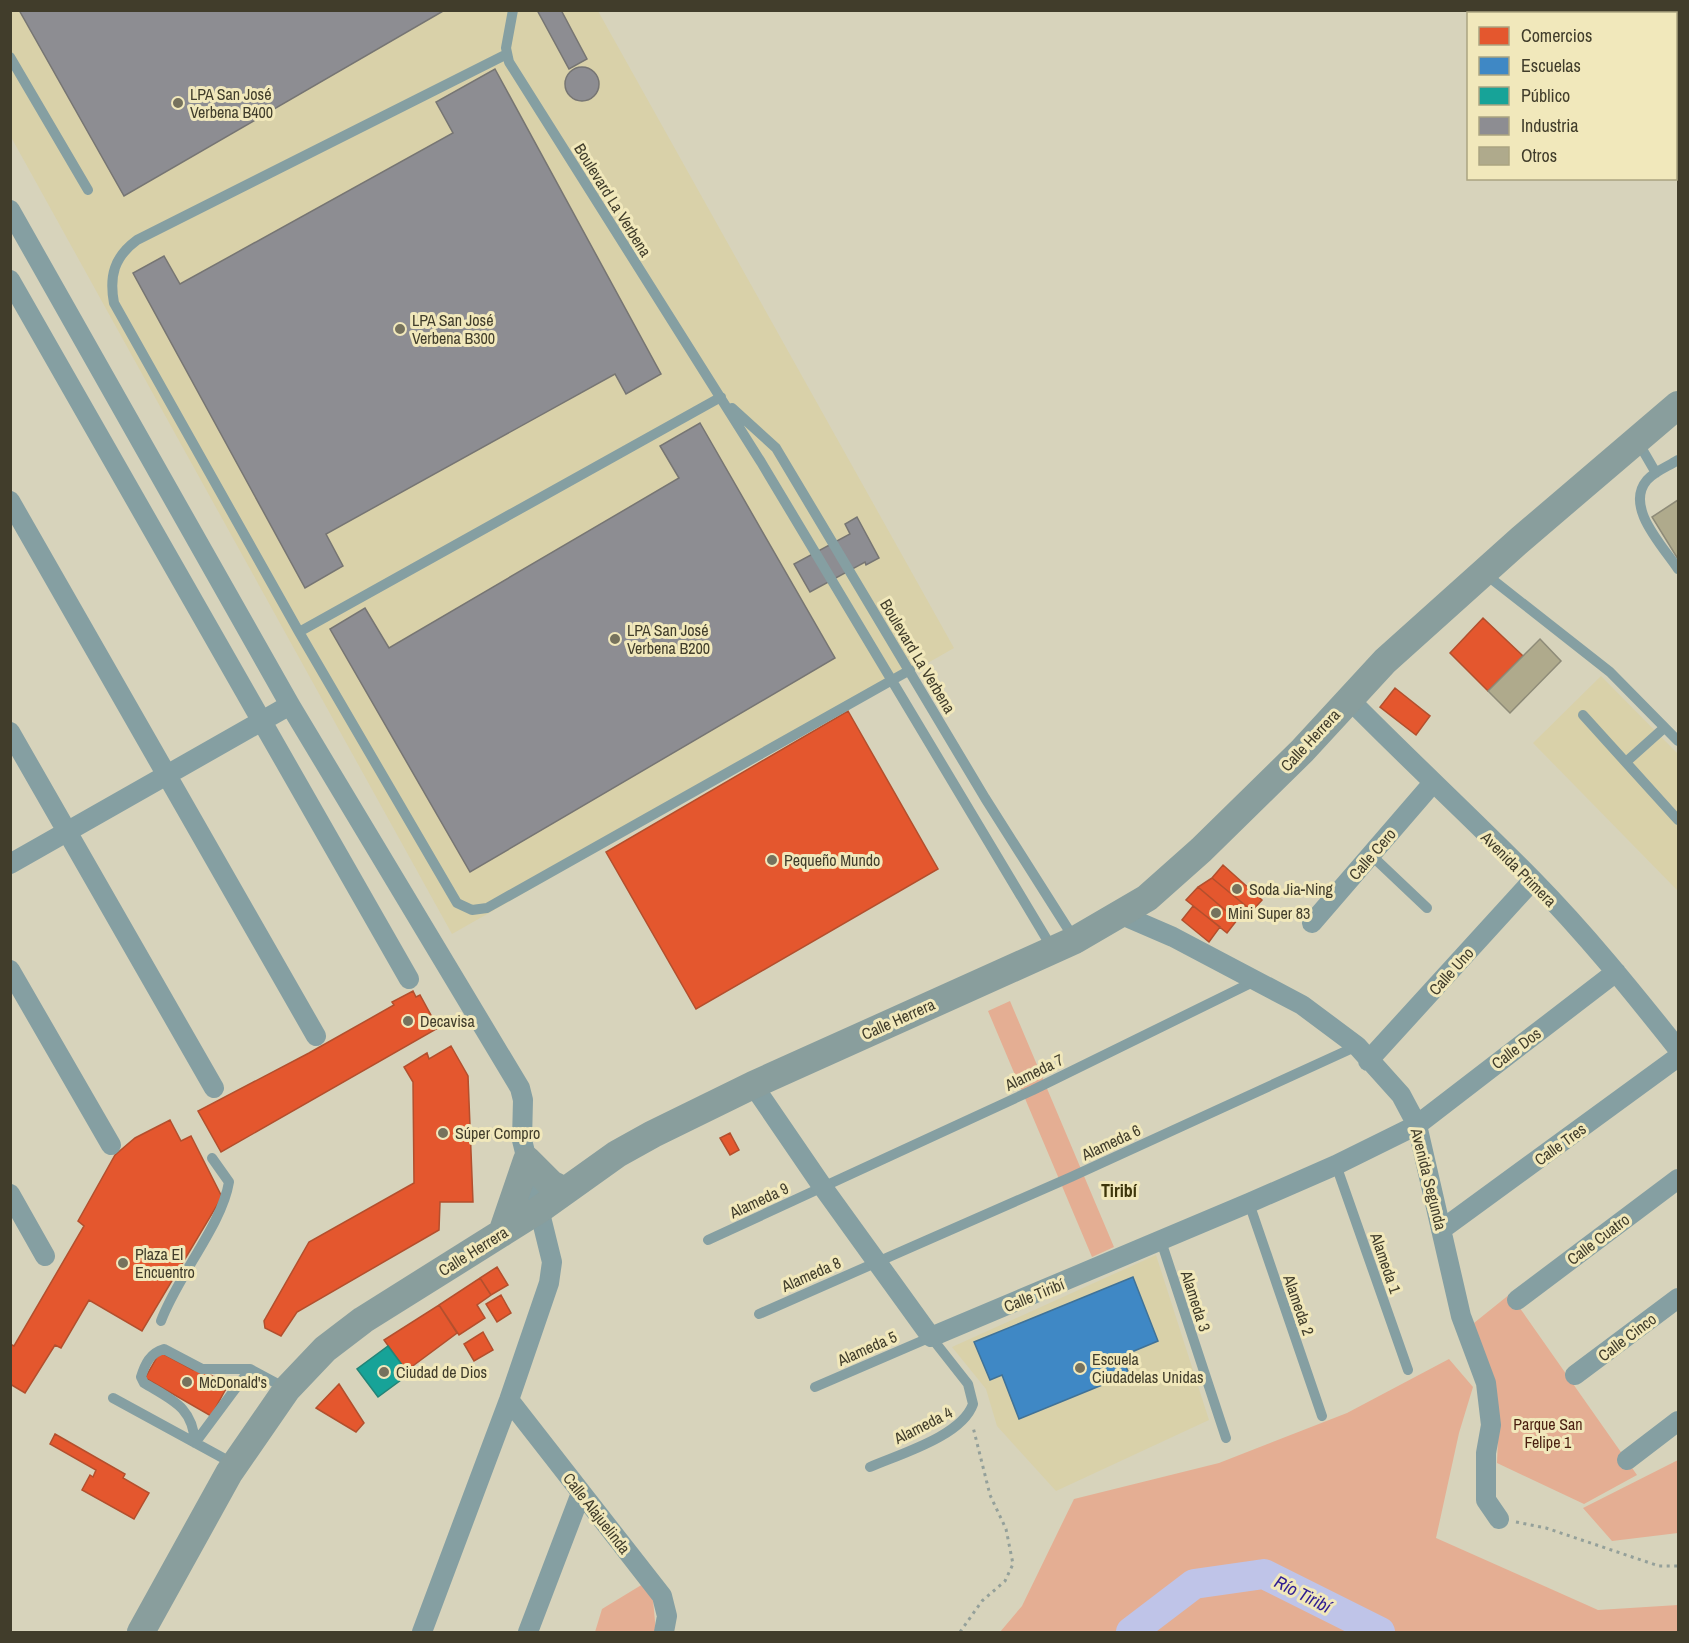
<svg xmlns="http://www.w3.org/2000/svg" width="1689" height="1643" viewBox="0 0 1689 1643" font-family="'Archivo Narrow',sans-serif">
	<rect width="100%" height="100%" fill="#d7d3bb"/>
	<path fill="#d9d1a9" d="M 10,11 L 598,11 L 954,648 L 452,934 L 11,137 Z
		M 1601,676 L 1678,754 L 1678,891 L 1533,743 Z
		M 1156,1255 L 1209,1420 L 1056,1491 L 997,1426 L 986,1389 L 952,1347 Z"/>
	<path fill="#e4ae93" d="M 1010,1001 L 1114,1247 L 1092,1257 L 988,1011 Z
		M 1510,1294 L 1637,1475 L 1584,1504 L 1497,1463 L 1499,1413 L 1474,1323 Z
		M 1449,1359 L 1473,1387 L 1459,1433 L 1436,1538 L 1598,1610 L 1678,1605 L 1678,1632 L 1000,1632 L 1022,1606 L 1074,1499 L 1219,1463 L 1347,1413 Z
		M 1678,1460 L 1678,1533 L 1612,1541 L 1583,1508 Z
		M 643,1584 L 653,1600 L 656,1632 L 595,1632 L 602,1609 Z"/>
	<path fill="#e4572e" stroke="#b34f2d" stroke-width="1.5" d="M 1483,618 L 1523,656 L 1488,691 L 1450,653 Z
		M 1395,688 L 1430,716 L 1416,735 L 1380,707 Z
		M 848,711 L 938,869 L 696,1009 L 606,852 Z
		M 1223,865 L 1262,900 L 1252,911 L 1212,878 Z
		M 1212,878 L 1252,911 L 1237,920 L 1198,887 Z
		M 1198,887 L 1237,920 L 1227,933 L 1186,900 Z
		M 1193,906 L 1220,927 L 1209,942 L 1182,920 Z
		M 413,991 L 416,997 L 420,995 L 438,1028 L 221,1152 L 198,1111 L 309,1053 L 394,1005 L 392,1002 Z
		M 451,1046 L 468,1076 L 473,1202 L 440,1202 L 439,1230 L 297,1312 L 281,1336 L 265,1328 L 264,1321 L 309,1242 L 414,1183 L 413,1082 L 404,1067 L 427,1053 L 429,1059 Z
		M 170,1120 L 181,1141 L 191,1136 L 222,1197 L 142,1331 L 89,1300 L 61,1348 L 55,1345 L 25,1393 L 10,1384 L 10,1344 L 14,1346 L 84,1226 L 78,1221 L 115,1155 L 135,1138 Z
		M 730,1133 L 739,1150 L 730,1155 L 720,1138 Z
		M 497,1267 L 508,1285 L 491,1295 L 480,1278 Z
		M 480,1278 L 491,1295 L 477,1305 L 485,1318 L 459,1335 L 439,1305 Z
		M 501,1295 L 511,1313 L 497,1322 L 486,1304 Z
		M 439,1305 L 457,1333 L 406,1371 L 384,1340 Z
		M 483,1332 L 493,1350 L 474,1361 L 464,1344 Z
		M 160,1352 L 193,1370 L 195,1366 L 228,1385 L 211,1416 L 145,1378 Z
		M 160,1352 L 193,1370 L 195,1366 L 228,1385 L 211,1416 L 145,1378 Z
		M 339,1384 L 364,1423 L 356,1432 L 316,1408 Z
		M 55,1434 L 125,1474 L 123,1478 L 149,1493 L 134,1519 L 82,1490 L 90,1475 L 93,1477 L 96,1470 L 50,1444 Z"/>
	<path fill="#3f88c5" stroke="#407297" stroke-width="1.5" d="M 1133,1277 L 1158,1341 L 1122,1356 L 1129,1374 L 1019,1419 L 1002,1375 L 990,1380 L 974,1342 Z"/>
	<path fill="#17a398" stroke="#248477" stroke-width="1.5" d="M 388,1346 L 409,1374 L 378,1397 L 357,1369 Z"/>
	<path fill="#8d8d92" stroke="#767573" stroke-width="1.5" d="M 19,10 L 445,10 L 124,196 Z
		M 537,10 L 561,10 L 587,59 L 569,69 Z
		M565 84a17 17 0 1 1 34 0a17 17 0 1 1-34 0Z
		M 495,69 L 661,374 L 626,394 L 615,374 L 326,534 L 343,566 L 305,588 L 133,273 L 164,256 L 180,284 L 453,133 L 436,102 Z
		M 700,423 L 835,658 L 470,872 L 330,629 L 365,608 L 389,648 L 679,478 L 660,446 Z
		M 857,517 L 879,558 L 866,565 L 865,562 L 810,592 L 794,564 L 850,534 L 845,524 Z"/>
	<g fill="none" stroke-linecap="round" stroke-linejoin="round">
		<path stroke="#bfc4e8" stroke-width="30" d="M 1131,1632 L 1194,1584 L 1264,1574 L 1380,1632"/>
	</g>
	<path fill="#afaa8c" stroke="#8e8b78" stroke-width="1.5" d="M 1678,500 L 1678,559 L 1652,517 Z
		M 1540,639 L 1561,661 L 1510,713 L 1488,691 Z"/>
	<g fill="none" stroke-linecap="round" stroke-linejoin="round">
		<path stroke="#94a09a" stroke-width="3" stroke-dasharray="3 4.5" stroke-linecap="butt" d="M 1516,1522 L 1546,1528 L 1659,1566 L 1678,1566
			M 960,1632 L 982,1601 L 1005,1581 L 1013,1564 L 1006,1529 L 990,1495 L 973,1427"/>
		<path stroke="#859fa2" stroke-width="10" d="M 513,10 L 506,48 L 509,62 L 761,462 L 1052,948
			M 507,54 L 137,240 C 114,257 109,276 114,303 L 299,632 L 457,903 L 472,910 L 487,908 L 910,670
			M 10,57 L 88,190
			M 732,408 L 776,448 L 985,798 L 1075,940
			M 1638,442 L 1656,473
			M 1678,460 C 1669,466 1655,471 1647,480 C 1624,507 1663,546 1678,569
			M 1484,573 L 1610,672 L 1678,741
			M 299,632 L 721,397
			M 1583,715 L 1678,820
			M 1626,762 L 1664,728
			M 1371,855 L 1427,908
			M 1336,1165 L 1408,1370
			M 1249,1203 L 1322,1416
			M 708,1240 L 1033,1090 L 1257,980
			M 1161,1241 L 1226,1438
			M 759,1314 L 1071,1177 L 1357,1046
			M 161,1321 C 178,1275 222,1225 229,1182 L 212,1158
			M 815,1387 L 931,1337 L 968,1384 L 973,1404 C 962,1436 900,1454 870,1467
			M 113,1398 L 234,1464
			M 195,1443 C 193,1407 172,1400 144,1383 L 141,1377 C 145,1364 150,1353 164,1349 L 202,1369 L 250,1369 L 287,1389
			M 195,1443 L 250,1369"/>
		<path stroke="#859fa2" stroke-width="20" d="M 10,210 L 290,705 L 520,1088 L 523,1100 L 522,1140 L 552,1262 L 549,1283 L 509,1400 L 422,1632
			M 10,280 L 409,979
			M 10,501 L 316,1036
			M 1348,698 C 1409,760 1473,819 1533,880 C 1585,933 1632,991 1678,1049
			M 10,732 L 214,1088
			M 10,864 L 290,705
			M 1122,915 L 1173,937 L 1302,1005 L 1357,1046 L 1401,1095 L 1417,1125 L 1461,1316 L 1486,1383 L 1491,1425 L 1486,1453 L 1486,1500 L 1499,1519
			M 1312,923 L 1432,784
			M 10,970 L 111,1145
			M 1368,1061 L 1533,880
			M 753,1085 L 822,1186 L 931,1337 L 1249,1203 L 1336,1165 L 1417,1125 L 1616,972
			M 10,1194 L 45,1256
			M 1441,1230 L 1678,1057
			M 1517,1300 L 1678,1179
			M 1575,1375 L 1678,1298
			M 509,1400 L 662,1596 L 667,1616 L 664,1632
			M 1627,1460 L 1678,1421
			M 528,1632 L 581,1493"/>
		<path stroke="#899e9d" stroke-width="28" d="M 502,1233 L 527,1160 L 551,1184 L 565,1191
			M 141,1632 L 229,1473 L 287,1389 L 325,1349 L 363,1320 L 540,1209 L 617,1154 L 653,1134 L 753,1085 L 1075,940 L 1147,898 L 1201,850 L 1302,751 L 1385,661 L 1521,539 L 1678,405"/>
	</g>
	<g fill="#76725d" stroke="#f1e8bb" stroke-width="2">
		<circle cx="178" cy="103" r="6"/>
		<circle cx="400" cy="329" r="6"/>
		<circle cx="615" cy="639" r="6"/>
		<circle cx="772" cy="860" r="6"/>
		<circle cx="1237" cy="889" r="6"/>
		<circle cx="1216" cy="913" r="6"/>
		<circle cx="408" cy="1021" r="6"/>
		<circle cx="443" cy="1133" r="6"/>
		<circle cx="123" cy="1263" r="6"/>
		<circle cx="1080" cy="1368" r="6"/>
		<circle cx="384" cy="1372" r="6"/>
		<circle cx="187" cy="1382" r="6"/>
	</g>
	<g text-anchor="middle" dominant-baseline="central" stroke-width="6" stroke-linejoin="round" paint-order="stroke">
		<g font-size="16" fill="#413d2b" stroke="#f1e8bb" text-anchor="start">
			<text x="190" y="94">LPA San José<tspan x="190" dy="18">Verbena B400</tspan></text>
			<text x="412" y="320">LPA San José<tspan x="412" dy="18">Verbena B300</tspan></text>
			<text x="627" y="630">LPA San José<tspan x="627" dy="18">Verbena B200</tspan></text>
			<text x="784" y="860">Pequeño Mundo</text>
			<text x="1249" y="889">Soda Jia-Ning</text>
			<text x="1228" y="913">Mini Super 83</text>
			<text x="420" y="1021">Decavisa</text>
			<text x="455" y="1133">Súper Compro</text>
			<text x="135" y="1254">Plaza El<tspan x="135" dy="18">Encuentro</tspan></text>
			<text x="1092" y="1359">Escuela<tspan x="1092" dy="18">Ciudadelas Unidas</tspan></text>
			<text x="396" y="1372">Ciudad de Dios</text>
			<text x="199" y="1382">McDonald's</text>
		</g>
		<g font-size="16" fill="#413d2b" stroke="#f1e8bb">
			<text transform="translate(613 200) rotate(58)">Boulevard La Verbena</text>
			<text transform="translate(918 656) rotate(59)">Boulevard La Verbena</text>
			<text transform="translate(1310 740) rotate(-47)">Calle Herrera</text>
			<text transform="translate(1372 854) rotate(-49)">Calle Cero</text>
			<text transform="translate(1519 869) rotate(45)">Avenida Primera</text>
			<text transform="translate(1451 971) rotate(-48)">Calle Uno</text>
			<text transform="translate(898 1019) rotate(-24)">Calle Herrera</text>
			<text transform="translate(1516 1048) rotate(-37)">Calle Dos</text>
			<text transform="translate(1034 1072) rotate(-26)">Alameda 7</text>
			<text transform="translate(1111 1142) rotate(-25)">Alameda 6</text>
			<text transform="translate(1560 1144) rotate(-36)">Calle Tres</text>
			<text transform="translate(1429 1179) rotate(76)">Avenida Segunda</text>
			<text transform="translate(759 1200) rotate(-25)">Alameda 9</text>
			<text transform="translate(1598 1239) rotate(-37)">Calle Cuatro</text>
			<text transform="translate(473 1251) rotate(-32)">Calle Herrera</text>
			<text transform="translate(1386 1263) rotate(71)">Alameda 1</text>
			<text transform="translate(811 1274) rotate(-24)">Alameda 8</text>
			<text transform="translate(1034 1295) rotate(-22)">Calle Tiribí</text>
			<text transform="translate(1196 1301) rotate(72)">Alameda 3</text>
			<text transform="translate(1299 1305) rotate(71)">Alameda 2</text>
			<text transform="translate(1627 1337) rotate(-37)">Calle Cinco</text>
			<text transform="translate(867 1348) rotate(-24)">Alameda 5</text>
			<text transform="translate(923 1425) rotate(-27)">Alameda 4</text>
			<text transform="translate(597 1513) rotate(52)">Calle Alajuelinda</text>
		</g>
		<g font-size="16" fill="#4a1f10" stroke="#f1e8bb">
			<text x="1548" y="1424">Parque San<tspan x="1548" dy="18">Felipe 1</tspan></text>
		</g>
		<g font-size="18" font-weight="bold" fill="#3d350a" stroke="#f1e8bb">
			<text x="1119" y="1190">Tiribí</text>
		</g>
		<g font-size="18" font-style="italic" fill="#2e1c91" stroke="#f1e8bb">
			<text transform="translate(1303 1594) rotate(27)">Río Tiribí</text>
		</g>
	</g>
	<rect width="1689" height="1643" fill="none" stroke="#413d2b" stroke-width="24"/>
	<rect x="1467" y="12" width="210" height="168" fill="#f1e8bb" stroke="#aba481" stroke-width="1.5"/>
	<rect x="1479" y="27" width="30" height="18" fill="#e4572e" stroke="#aba481" stroke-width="1.5"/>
	<text x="1521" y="42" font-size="18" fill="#413d2b">Comercios</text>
	<rect x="1479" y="57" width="30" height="18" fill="#3f88c5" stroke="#aba481" stroke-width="1.5"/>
	<text x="1521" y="72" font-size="18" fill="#413d2b">Escuelas</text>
	<rect x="1479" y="87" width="30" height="18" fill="#17a398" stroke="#aba481" stroke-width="1.5"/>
	<text x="1521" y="102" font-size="18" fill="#413d2b">Público</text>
	<rect x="1479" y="117" width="30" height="18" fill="#8d8d92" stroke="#aba481" stroke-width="1.5"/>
	<text x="1521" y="132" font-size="18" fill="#413d2b">Industria</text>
	<rect x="1479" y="147" width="30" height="18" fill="#afaa8c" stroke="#aba481" stroke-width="1.5"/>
	<text x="1521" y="162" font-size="18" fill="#413d2b">Otros</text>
</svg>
